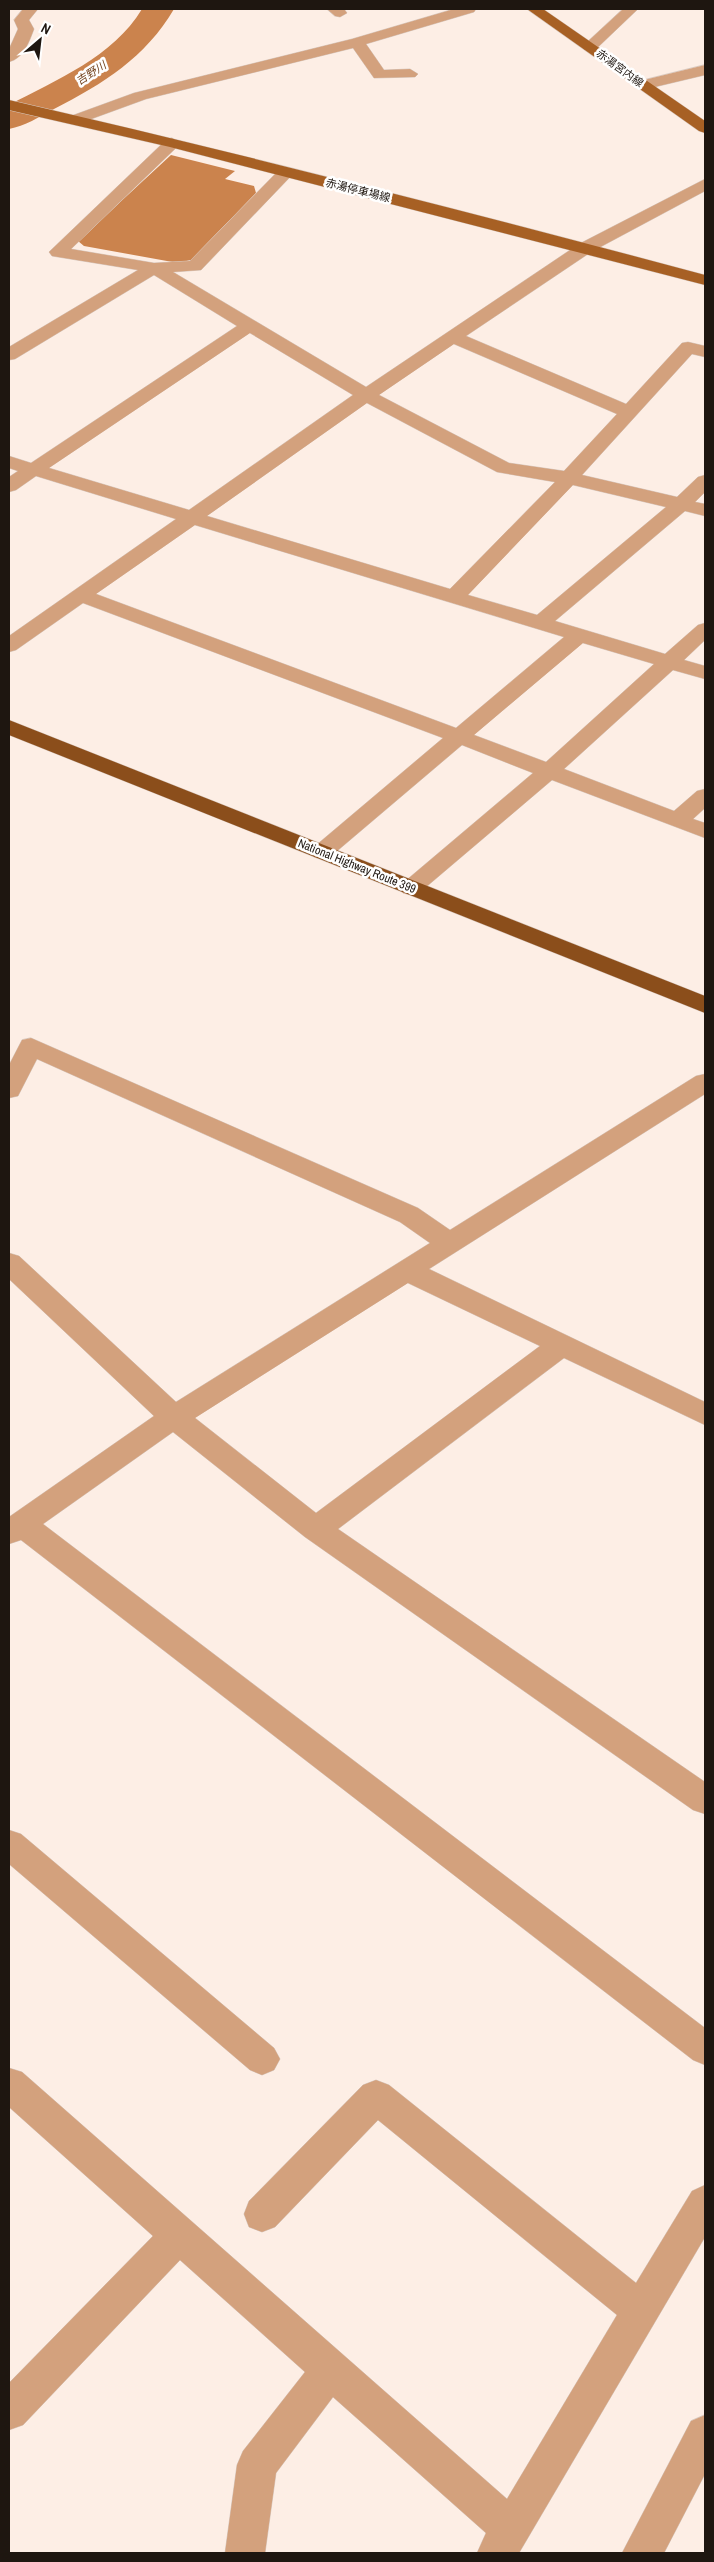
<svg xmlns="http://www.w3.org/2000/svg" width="714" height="2562" viewBox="0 0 714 2562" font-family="'Archivo Narrow','Noto Sans JP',sans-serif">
	<rect width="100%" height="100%" fill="#fdeee5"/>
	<path fill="#cb834d" d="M 171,155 L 235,171 L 225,179 L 254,186 L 256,193 L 191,260 L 178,263 L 84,246 L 78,241 Z"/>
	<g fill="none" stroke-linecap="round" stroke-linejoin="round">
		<path fill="#cb834d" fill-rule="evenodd" d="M 142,9 L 174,9 C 146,57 103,84 54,109 C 39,117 25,126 9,129 L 9,105 C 56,80 113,57 142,9 Z"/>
		<defs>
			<path id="minor" d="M 23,9 L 38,9 L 29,20 L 34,29 C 29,42 24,58 9,62 L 9,49 L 18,29 L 14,20 Z
				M 327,9 L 344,9 L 347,13 L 340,17 L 335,16 Z
				M 454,9 L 476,9 L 474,12 L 366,44 L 384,70 L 410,69 L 418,74 L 415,77 L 374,78 L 353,48 L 146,99 L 83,122 L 77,124 L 69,119 L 71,116 L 134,93 L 352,39 Z
				M 623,9 L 638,9 L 595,50 L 585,50 L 582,47 L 585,44 Z
				M 705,65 L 705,75 L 642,90 L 634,85 L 636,82 Z
				M 172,138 L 180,143 L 178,146 L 71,249 L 154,263 L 190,261 L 280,169 L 292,169 L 294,172 L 292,175 L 201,270 L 173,272 L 366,387 L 579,244 L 705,179 L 705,191 L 591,252 L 466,336 L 626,404 L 682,343 L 688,342 L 705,346 L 705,357 L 692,354 L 582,475 L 677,497 L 698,477 L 705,475 L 705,492 L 695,502 L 705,504 L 705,516 L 685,511 L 555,621 L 665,654 L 698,625 L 705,623 L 705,640 L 684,660 L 705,666 L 705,679 L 673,670 L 564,769 L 674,811 L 697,791 L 705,789 L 705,808 L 693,819 L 705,823 L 705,838 L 552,780 L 419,893 L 411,895 L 403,893 L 399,888 L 403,883 L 533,773 L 462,745 L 330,857 L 322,859 L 314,857 L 310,852 L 314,847 L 443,738 L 83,603 L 16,650 L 9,652 L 9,636 L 176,519 L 36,476 L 16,490 L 9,492 L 9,477 L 18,471 L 9,468 L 9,456 L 31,463 L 237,326 L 154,275 L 15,359 L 9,360 L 9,347 L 138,270 L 58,257 L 52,256 L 49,252 L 166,140 ZM 250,333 L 353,395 L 189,510 L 49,468 ZM 454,344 L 617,414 L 564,471 L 509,463 L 379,395 ZM 367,403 L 497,472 L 555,482 L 450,589 L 207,516 ZM 573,485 L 666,507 L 537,615 L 468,595 ZM 195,525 L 564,637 L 456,728 L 96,594 ZM 583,643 L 654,664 L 546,762 L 474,735 Z
				M 31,1038 L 418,1208 L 450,1230 L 696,1076 L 705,1074 L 705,1094 L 429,1269 L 705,1402 L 705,1425 L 564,1358 L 338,1529 L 705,1782 L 705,1814 L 693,1810 L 305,1537 L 173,1432 L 43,1524 L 705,2028 L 705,2065 L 693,2060 L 21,1540 L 9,1544 L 9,1517 L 154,1416 L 9,1279 L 9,1253 L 19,1256 L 176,1402 L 430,1243 L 400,1222 L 37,1059 L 18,1096 L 9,1098 L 9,1065 L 22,1040 ZM 408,1283 L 540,1346 L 316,1513 L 195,1418 Z
				M 9,1830 L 21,1834 L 274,2048 L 280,2059 L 274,2070 L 262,2075 L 250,2070 L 9,1864 Z
				M 9,2068 L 22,2072 L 507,2499 L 617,2315 L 378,2120 L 275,2227 L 262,2232 L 249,2227 L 244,2214 L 249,2201 L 363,2085 L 376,2080 L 389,2085 L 636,2283 L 692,2191 L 705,2185 L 705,2237 L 519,2553 L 477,2553 L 486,2533 L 333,2397 L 276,2473 L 265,2553 L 225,2553 L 237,2465 L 243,2451 L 305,2372 L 180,2260 L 23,2425 L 9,2430 L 9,2383 L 153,2236 L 9,2107 Z
				M 705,2415 L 705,2474 L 664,2553 L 622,2553 L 691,2421 Z"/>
			<path id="major" d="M 527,9 L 543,9 L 705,121 L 705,133 L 699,131 Z
				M 9,100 C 242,154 474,213 705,275 L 705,285 L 170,147 L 9,110 Z"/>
			<path id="highway" d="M 9,720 L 705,996 L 705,1013 L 9,735 Z"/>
		</defs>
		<use href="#minor" stroke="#d9cbc3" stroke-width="1"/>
		<use href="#major" stroke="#d9cbc3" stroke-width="1"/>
		<use href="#highway" stroke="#d9cbc3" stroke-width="1"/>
		<use href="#minor" fill="#d3a17d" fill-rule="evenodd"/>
		<use href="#major" fill="#a76024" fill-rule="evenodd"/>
		<use href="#highway" fill="#8b4e1b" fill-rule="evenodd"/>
	</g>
	<g text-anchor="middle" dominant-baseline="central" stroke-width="5" stroke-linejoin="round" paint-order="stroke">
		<g font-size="11" fill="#1e1610" stroke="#fff">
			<text transform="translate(620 68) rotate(36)">赤湯宮内線</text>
			<text transform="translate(358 190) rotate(14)">赤湯停車場線</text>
		</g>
		<g font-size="11" font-style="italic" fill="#703f18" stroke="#fff">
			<text transform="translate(91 73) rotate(-33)">吉野川</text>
		</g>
		<g font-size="12" fill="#1e1610" stroke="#fff">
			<text transform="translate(357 866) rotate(22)">National Highway Route 399</text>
		</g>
	</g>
	<rect width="714" height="2562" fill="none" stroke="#1e1610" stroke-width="20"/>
	<g transform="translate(40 40) rotate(28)" stroke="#ffffff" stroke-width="4" paint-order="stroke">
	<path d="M0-4L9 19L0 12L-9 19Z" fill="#1e1610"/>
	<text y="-8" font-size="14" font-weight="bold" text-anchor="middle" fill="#1e1610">N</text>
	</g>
</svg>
